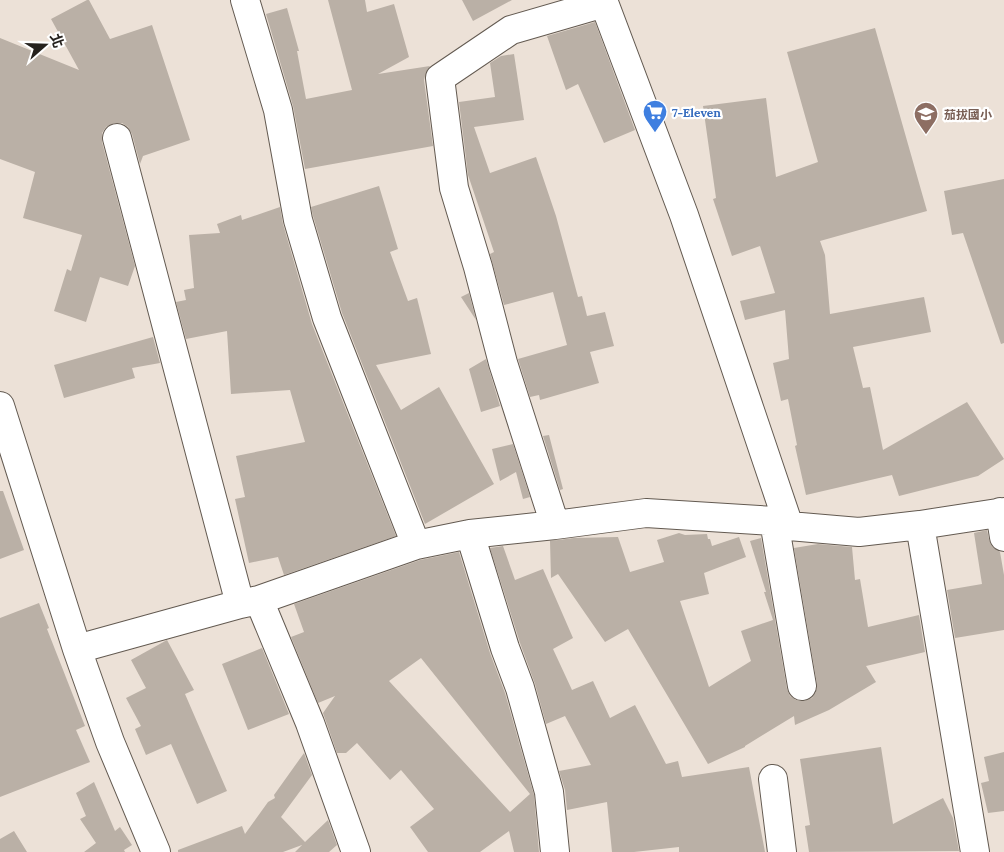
<svg xmlns="http://www.w3.org/2000/svg" width="1004" height="852" viewBox="0 0 1004 852" font-family="Lora,'Noto Sans TC',serif">
	<rect width="100%" height="100%" fill="#ece1d7"/>
	<path fill="#bab0a6" fill-rule="evenodd" d="M 87,0 L 89,0 L 110,39 L 152,25 L 190,140 L 143,156 L 140,164 L 132,134 L 128,127 L 122,123 L 114,123 L 106,127 L 102,133 L 102,142 L 135,266 L 128,286 L 100,277 L 86,322 L 54,311 L 67,269 L 71,271 L 82,235 L 23,218 L 35,172 L 0,159 L 0,38 L 79,70 L 51,19 Z
		M 328,0 L 365,0 L 367,12 L 394,4 L 409,57 L 378,74 L 430,66 L 426,72 L 424,80 L 433,146 L 305,169 L 293,106 L 266,14 L 287,8 L 299,51 L 297,51 L 306,99 L 352,90 Z
		M 462,0 L 512,0 L 473,21 Z
		M 595,22 L 635,130 L 604,143 L 578,84 L 566,90 L 547,36 Z
		M 875,28 L 927,211 L 820,241 L 825,255 L 830,314 L 924,297 L 931,332 L 853,347 L 863,388 L 870,387 L 883,450 L 967,402 L 1004,459 L 978,476 L 899,496 L 892,475 L 806,495 L 795,446 L 797,445 L 788,399 L 781,401 L 773,363 L 789,359 L 785,310 L 745,320 L 740,301 L 775,293 L 760,246 L 732,256 L 713,199 L 716,198 L 703,106 L 766,98 L 776,177 L 818,162 L 787,52 Z
		M 514,54 L 524,120 L 474,127 L 490,173 L 536,157 L 556,216 L 578,297 L 582,296 L 587,316 L 605,312 L 614,346 L 590,352 L 599,383 L 540,400 L 539,395 L 530,397 L 518,359 L 567,345 L 553,292 L 504,305 L 490,254 L 494,252 L 468,175 L 459,102 L 495,97 L 490,63 L 501,56 Z
		M 1004,179 L 1004,343 L 1001,344 L 963,233 L 952,235 L 944,191 Z
		M 379,186 L 398,249 L 390,252 L 408,301 L 417,298 L 431,354 L 376,365 L 401,410 L 439,387 L 494,484 L 425,524 L 342,313 L 313,216 L 311,207 Z
		M 280,207 L 283,224 L 312,324 L 396,536 L 284,575 L 278,557 L 249,563 L 235,499 L 245,497 L 236,456 L 305,442 L 290,390 L 231,394 L 227,331 L 186,339 L 176,302 L 186,300 L 184,290 L 194,288 L 189,235 L 220,233 L 217,224 L 241,215 L 242,220 Z
		M 469,293 L 476,320 L 461,297 Z
		M 153,337 L 160,363 L 132,368 L 135,378 L 64,398 L 54,365 Z
		M 486,359 L 500,406 L 481,412 L 469,369 Z
		M 549,435 L 563,489 L 560,490 L 543,436 Z
		M 513,444 L 530,497 L 523,499 L 516,472 L 500,481 L 492,449 Z
		M 0,491 L 3,491 L 24,550 L 0,559 Z
		M 987,530 L 989,539 L 992,546 L 1000,552 L 1004,575 L 1004,630 L 955,638 L 947,590 L 982,584 L 974,533 Z
		M 679,533 L 685,535 L 707,534 L 708,539 L 710,539 L 712,546 L 739,537 L 746,557 L 704,573 L 709,594 L 680,601 L 709,687 L 751,661 L 741,631 L 773,620 L 764,592 L 766,592 L 750,541 L 761,538 L 787,689 L 790,696 L 796,700 L 804,701 L 812,698 L 816,692 L 817,684 L 794,548 L 818,544 L 852,547 L 855,580 L 860,579 L 868,627 L 919,615 L 925,652 L 866,666 L 876,682 L 829,710 L 795,725 L 794,716 L 745,746 L 745,747 L 708,764 L 628,629 L 605,642 L 558,574 L 551,578 L 550,541 L 574,538 L 618,537 L 630,572 L 664,562 L 657,540 Z
		M 503,546 L 515,580 L 543,569 L 573,638 L 553,649 L 572,690 L 593,681 L 610,718 L 635,705 L 666,764 L 678,761 L 682,777 L 749,767 L 765,852 L 679,852 L 679,847 L 634,852 L 612,852 L 607,802 L 567,810 L 565,790 L 559,771 L 591,765 L 565,716 L 546,724 L 535,684 L 520,643 L 490,548 Z
		M 459,552 L 490,653 L 505,693 L 534,795 L 539,852 L 514,852 L 509,831 L 480,852 L 428,852 L 410,827 L 434,809 L 401,770 L 390,780 L 357,743 L 346,753 L 337,753 L 323,713 L 335,696 L 318,703 L 291,637 L 304,632 L 294,604 L 420,560 ZM 421,658 L 530,794 L 510,812 L 389,681 Z
		M 39,603 L 49,628 L 47,629 L 85,726 L 76,730 L 90,762 L 0,797 L 0,618 Z
		M 167,640 L 194,690 L 185,694 L 227,791 L 197,804 L 171,744 L 146,755 L 135,729 L 141,726 L 126,698 L 146,688 L 131,660 Z
		M 262,648 L 289,714 L 248,730 L 222,664 Z
		M 881,747 L 893,824 L 943,798 L 953,818 L 959,851 L 809,852 L 805,826 L 810,825 L 800,759 Z
		M 1004,752 L 1004,811 L 988,813 L 981,783 L 989,781 L 984,757 Z
		M 304,753 L 312,775 L 281,817 L 305,842 L 328,820 L 337,845 L 329,852 L 295,852 L 302,845 L 283,852 L 178,852 L 178,850 L 242,826 L 245,834 L 268,802 L 275,798 L 274,795 Z
		M 94,782 L 115,831 L 120,827 L 132,845 L 124,850 L 125,852 L 84,852 L 96,843 L 80,819 L 86,816 L 76,793 Z
		M 14,831 L 27,852 L 0,852 L 0,839 Z"/>
	<g fill="none" stroke-linecap="round" stroke-linejoin="round">
		<defs>
			<path id="minor" d="M 245,0 L 278,110 L 298,220 L 327,318 L 416,545
				M 603,0 L 684,215 L 789,526
				M 117,138 L 240,604
				M 0,406 L 77,649 L 110,742 L 156,852
				M 1000,512 L 1004,537
				M 774,521 L 802,686
				M 555,525 L 503,363 L 478,267 L 454,188 L 440,78 L 511,30 L 604,3
				M 920,525 L 975,852
				M 470,534 L 505,648 L 520,688 L 549,792 L 555,852
				M 259,600 L 310,723 L 356,852
				M 77,649 L 240,604 L 259,600 L 416,545 L 470,534 L 555,525 L 646,513 L 774,521 L 789,526 L 859,532 L 920,525 L 1004,512
				M 773,779 L 782,852"/>
		</defs>
		<use href="#minor" stroke="#635a51" stroke-width="30"/>
		<use href="#minor" stroke="#fff" stroke-width="28"/>
	</g>
	<defs>
		<symbol id="supermarket-pin" viewBox="-11 -11 22 30"><path d="M0 17L-7.5 6A9.5 9.5 0 1 1 7.5 6Z" fill="#3f7fe0" stroke="#fff"/><path d="M-6-5.5h2.5l.6 2H6L4.5 2H-2.5L-4.4-4H-6ZM-1.5 3.2a1.3 1.3 0 1 0 .1 0ZM3 3.2a1.3 1.3 0 1 0 .1 0Z" fill="#fff"/></symbol>
		<symbol id="school-pin" viewBox="-11 -11 22 30"><path d="M0 17L-7.5 6A9.5 9.5 0 1 1 7.5 6Z" fill="#8d6e63" stroke="#fff"/><path d="M0-5L7-2L0 1L-7-2ZM-4 1L0 2.5L4 1V4Q0 6-4 4Z" fill="#fff"/></symbol>
	</defs>
	<g fill-rule="evenodd">
		<use href="#supermarket-pin" x="641" y="98" width="28" height="38"/>
		<use href="#school-pin" x="912" y="100" width="28" height="38"/>
	</g>
	<g text-anchor="middle" dominant-baseline="central" stroke-width="4.5" stroke-linejoin="round" paint-order="stroke">
		<g font-size="12" font-weight="bold" fill="#366cbe" stroke="#fff" text-anchor="start">
			<text x="672" y="112">7-Eleven</text>
		</g>
		<g font-size="12" font-weight="bold" fill="#785e54" stroke="#fff" text-anchor="start">
			<text x="944" y="114">茄拔國小</text>
		</g>
	</g>
	<g transform="translate(45 45) rotate(70)" stroke="#ffffff" stroke-width="4" paint-order="stroke">
	<path d="M0-4L9 19L0 12L-9 19Z" fill="#25211d"/>
	<text y="-8" font-size="14" font-weight="bold" text-anchor="middle" fill="#25211d">北</text>
	</g>
</svg>
